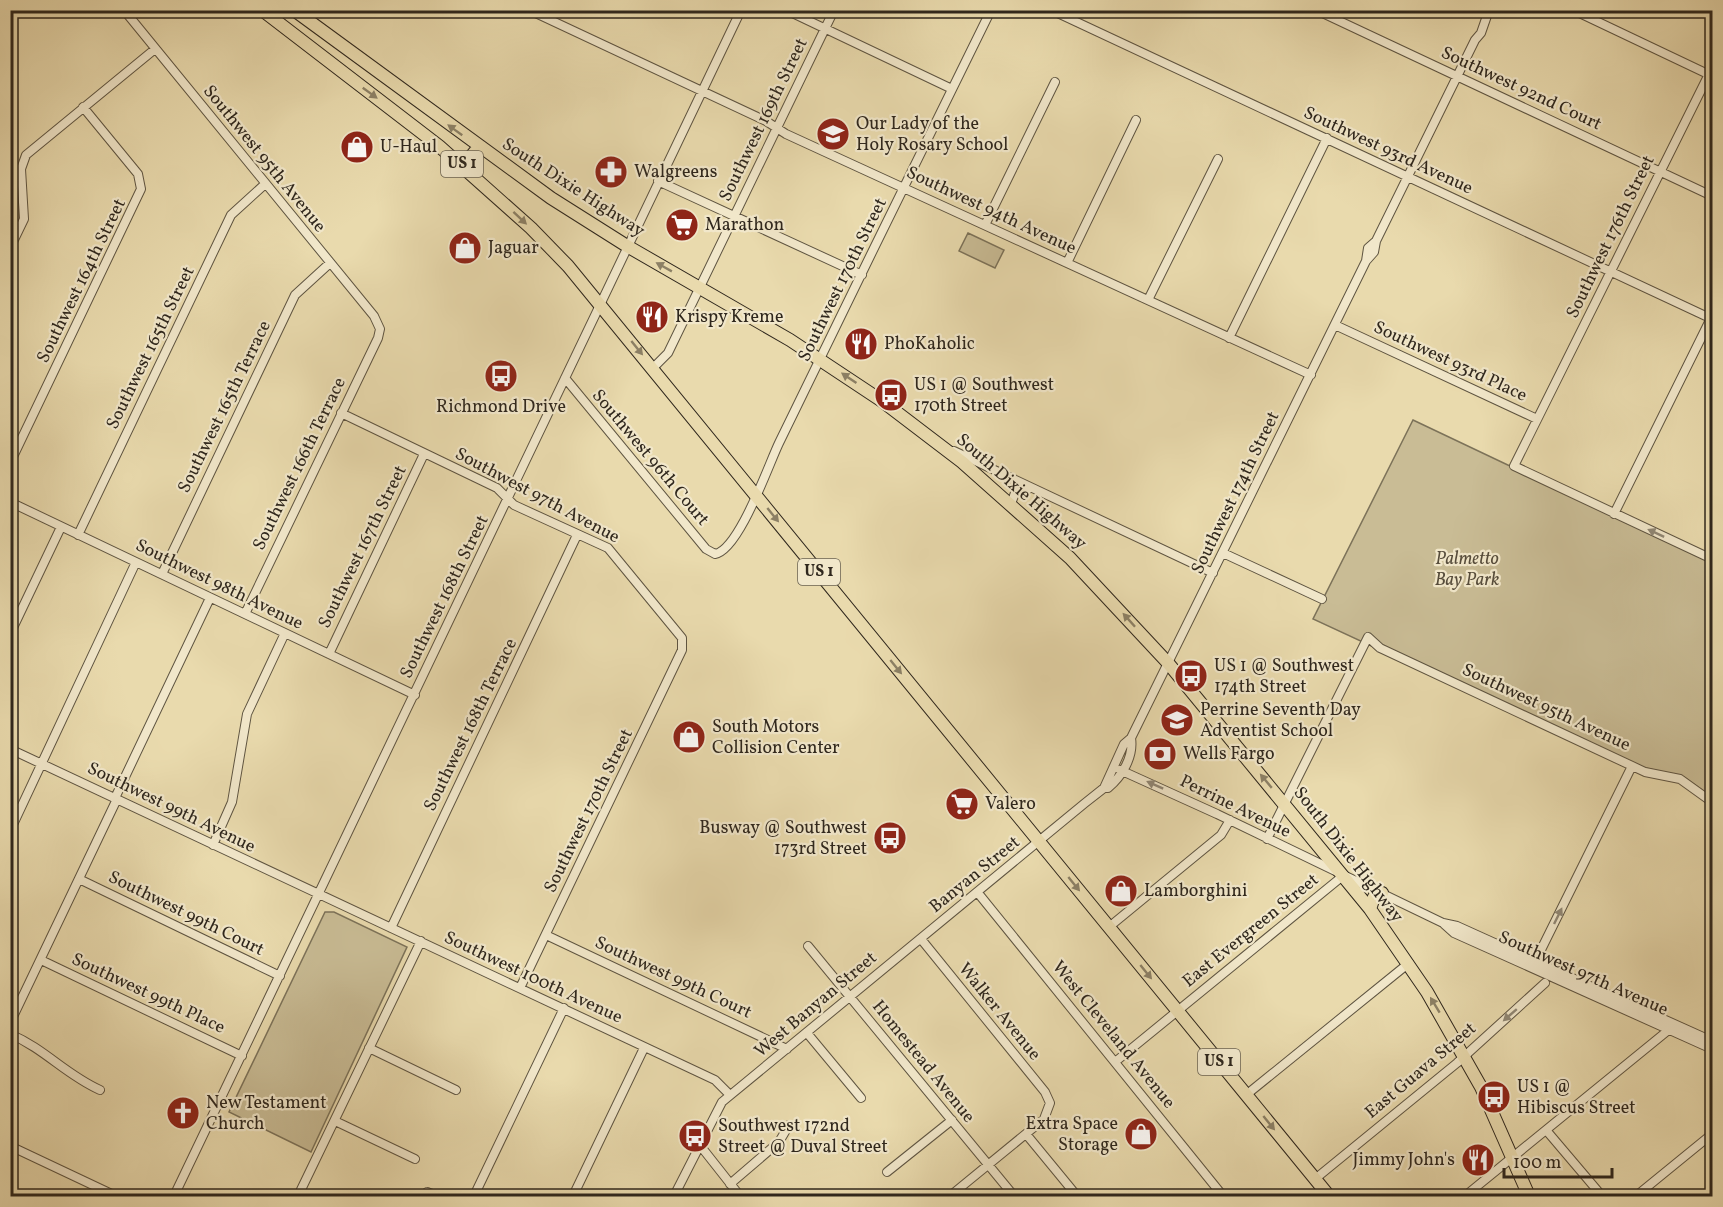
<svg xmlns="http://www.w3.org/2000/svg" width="1723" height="1207" viewBox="0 0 1723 1207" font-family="Vollkorn,serif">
	<rect width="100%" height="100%" fill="#e9daad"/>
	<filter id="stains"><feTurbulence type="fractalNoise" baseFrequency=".00333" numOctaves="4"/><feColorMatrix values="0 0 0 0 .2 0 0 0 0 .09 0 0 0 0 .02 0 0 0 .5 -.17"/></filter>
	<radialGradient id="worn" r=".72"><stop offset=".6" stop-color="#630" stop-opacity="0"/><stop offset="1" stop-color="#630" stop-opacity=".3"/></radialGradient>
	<path fill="#c9bc95" stroke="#7c7259" stroke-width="1.5" d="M 968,233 L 1004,250 L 995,268 L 959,251 Z
		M 1413,420 L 1712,562 L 1712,797 L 1684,777 L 1624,763 L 1313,619 Z
		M 325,912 L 334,912 L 407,947 L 311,1152 L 229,1112 Z"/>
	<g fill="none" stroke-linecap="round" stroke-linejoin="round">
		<defs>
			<path id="minor" d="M 124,10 L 374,316 L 380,329 L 378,338 L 245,614
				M 529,10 L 766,121 L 786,134 L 1311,375
				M 786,10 L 952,89
				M 1051,10 L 1712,319
				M 1316,10 L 1712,196
				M 1573,10 L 1712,76
				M 1712,68 L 1514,466 L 1712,559
				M 658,181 L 862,275
				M 985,225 L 1055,82
				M 10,248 L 24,219 L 21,169 L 26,155 L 155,49
				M 1366,261 L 1368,248 L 1376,241
				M 1067,263 L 1136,120
				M 1148,300 L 1218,159
				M 1335,325 L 1537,419
				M 1229,338 L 1327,138
				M 653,368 L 668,353 L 834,10
				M 565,378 L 706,549 L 715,554 C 739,550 768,466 779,443 C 849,298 920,155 991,10
				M 341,413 L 497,488 L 514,505 L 608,548 L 682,638 L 682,650 L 520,988
				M 954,451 L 1213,573
				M 10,463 L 141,189 L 138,174 L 83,107
				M 10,502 L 415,695
				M 1011,504 L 1016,490 L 1028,489
				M 1614,514 L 1711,318
				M 78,535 L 231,215 L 264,185
				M 1223,553 L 1322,599
				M 162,574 L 295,295 L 330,263
				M 10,634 L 61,527
				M 329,654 L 424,454
				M 1131,738 L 1366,261 L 1374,252 L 1376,241 L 1475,40 L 1481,33 L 1489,10
				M 10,749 L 715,1080 L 730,1095
				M 1120,770 L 1217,814 L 1443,923 L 1457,926 L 1712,1041
				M 115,798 L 210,598
				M 10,831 L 136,562
				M 1267,839 L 1368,637 L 1380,648 L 1645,772 L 1680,779 L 1712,802
				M 213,845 L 232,802 L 247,714 L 285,633
				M 79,879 L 280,976
				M 978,893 L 1223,1196
				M 1444,924 L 1454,933 L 1712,1049
				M 1109,927 L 1221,835 L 1230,820
				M 391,928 L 577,535
				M 546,935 L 787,1049
				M 921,939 L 1045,1092 L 1050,1103 L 1044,1119 L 950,1196
				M 808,946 L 1014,1196
				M 41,960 L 242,1056
				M 1533,966 L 1632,766
				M 10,1023 L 117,799
				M 807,1033 L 861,1098
				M 10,1034 C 45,1049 66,1075 100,1090
				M 369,1048 L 456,1090
				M 1115,1062 L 1344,875
				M 1246,1095 L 1409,963
				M 335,1121 L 415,1159
				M 1546,1130 L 1602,1196
				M 1026,1134 L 1077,1196
				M 699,1144 L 740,1196
				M 10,1146 L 116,1196
				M 887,1172 L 952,1120
				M 1315,1179 L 1457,1063 L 1545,983
				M 730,1184 L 779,1142 L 789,1125
				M 427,1192 L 437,1196
				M 174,1196 L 741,10
				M 298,1196 L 421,941
				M 474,1196 L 564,1008
				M 573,1196 L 644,1048
				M 674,1196 L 722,1102 L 1085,803 L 1104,788 L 1108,788 C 1122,776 1134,757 1131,738 L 1124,744 L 1104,788
				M 1465,1196 L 1671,1028
				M 1636,1196 L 1712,1134"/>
			<path id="highway" d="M 262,10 L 439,146 L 531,228 L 568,266 L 1329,1196
				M 294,10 L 551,198 L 627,246 L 790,340 L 882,401 L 962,462 L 1070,558 L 1168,663 L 1370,909 L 1427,992 L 1481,1087 L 1529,1196
				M 463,166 L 478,148
				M 1370,909 L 1374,897 L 1382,893"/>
		</defs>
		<use href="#minor" stroke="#5e5441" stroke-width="10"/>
		<use href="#highway" stroke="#2f271d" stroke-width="14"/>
		<use href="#minor" stroke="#f1e7ca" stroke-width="8"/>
		<use href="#highway" stroke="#e9daad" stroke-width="12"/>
	</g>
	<defs><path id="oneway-solid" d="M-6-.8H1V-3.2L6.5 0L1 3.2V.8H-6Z" transform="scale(1.5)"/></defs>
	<g fill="#8c8065">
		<use href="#oneway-solid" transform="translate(370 93) rotate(36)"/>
		<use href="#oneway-solid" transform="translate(455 130) rotate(-144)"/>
		<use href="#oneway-solid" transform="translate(520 218) rotate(43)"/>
		<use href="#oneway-solid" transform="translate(664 267) rotate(-151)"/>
		<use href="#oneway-solid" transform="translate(637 348) rotate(51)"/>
		<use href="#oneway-solid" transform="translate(849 378) rotate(-146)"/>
		<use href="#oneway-solid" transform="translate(773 515) rotate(51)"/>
		<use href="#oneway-solid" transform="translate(1129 620) rotate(-132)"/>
		<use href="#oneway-solid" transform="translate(896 667) rotate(51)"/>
		<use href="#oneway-solid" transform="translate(1266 781) rotate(-130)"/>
		<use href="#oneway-solid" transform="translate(1074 884) rotate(51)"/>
		<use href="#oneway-solid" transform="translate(1146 972) rotate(51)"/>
		<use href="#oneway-solid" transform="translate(1435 1005) rotate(-121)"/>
		<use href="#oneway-solid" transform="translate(1269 1123) rotate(51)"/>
	</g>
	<g fill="#908774">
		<use href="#oneway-solid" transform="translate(1656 533) rotate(-155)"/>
		<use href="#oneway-solid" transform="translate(1155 785) rotate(-156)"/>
		<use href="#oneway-solid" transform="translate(1558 916) rotate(-64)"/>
		<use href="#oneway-solid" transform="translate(1510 1015) rotate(139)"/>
	</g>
	<defs>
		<symbol id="school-disc" viewBox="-11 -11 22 22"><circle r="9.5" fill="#8f2418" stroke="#f1e7ca"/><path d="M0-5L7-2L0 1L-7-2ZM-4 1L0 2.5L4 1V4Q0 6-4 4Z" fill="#fff"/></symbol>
		<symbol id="shop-disc" viewBox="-11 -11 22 22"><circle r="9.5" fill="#8f2418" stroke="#f1e7ca"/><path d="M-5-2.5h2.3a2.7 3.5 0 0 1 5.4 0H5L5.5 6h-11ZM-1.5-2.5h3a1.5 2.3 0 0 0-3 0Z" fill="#fff"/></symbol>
		<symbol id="pharmacy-disc" viewBox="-11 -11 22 22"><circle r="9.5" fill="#8f2418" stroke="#f1e7ca"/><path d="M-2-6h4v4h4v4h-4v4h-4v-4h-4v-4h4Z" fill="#fff"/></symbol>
		<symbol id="supermarket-disc" viewBox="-11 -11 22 22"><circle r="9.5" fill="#8f2418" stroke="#f1e7ca"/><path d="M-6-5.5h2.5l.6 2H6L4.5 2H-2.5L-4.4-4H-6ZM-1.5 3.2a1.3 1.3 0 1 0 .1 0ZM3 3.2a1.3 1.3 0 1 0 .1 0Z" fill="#fff"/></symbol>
		<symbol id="restaurant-disc" viewBox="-11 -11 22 22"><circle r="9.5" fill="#8f2418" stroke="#f1e7ca"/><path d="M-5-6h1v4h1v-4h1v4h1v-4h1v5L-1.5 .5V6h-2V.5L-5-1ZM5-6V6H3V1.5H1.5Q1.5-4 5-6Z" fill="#fff"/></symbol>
		<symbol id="bus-disc" viewBox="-11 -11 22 22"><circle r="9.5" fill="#8f2418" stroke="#f1e7ca"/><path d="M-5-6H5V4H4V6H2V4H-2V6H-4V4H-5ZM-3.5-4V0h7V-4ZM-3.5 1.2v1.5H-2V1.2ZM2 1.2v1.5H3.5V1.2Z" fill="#fff"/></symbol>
		<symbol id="bank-disc" viewBox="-11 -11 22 22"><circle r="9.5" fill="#8f2418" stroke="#f1e7ca"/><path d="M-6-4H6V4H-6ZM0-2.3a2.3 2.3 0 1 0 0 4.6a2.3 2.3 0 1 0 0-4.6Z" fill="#fff"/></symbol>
		<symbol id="church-disc" viewBox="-11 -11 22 22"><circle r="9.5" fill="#8f2418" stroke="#f1e7ca"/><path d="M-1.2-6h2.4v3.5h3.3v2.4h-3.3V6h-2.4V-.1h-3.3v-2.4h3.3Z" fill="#fff"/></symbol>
	</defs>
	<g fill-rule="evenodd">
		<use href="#school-disc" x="814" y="115" width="38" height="38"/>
		<use href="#shop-disc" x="338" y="128" width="38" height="38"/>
		<use href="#pharmacy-disc" x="592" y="153" width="38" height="38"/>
		<use href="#supermarket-disc" x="663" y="206" width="38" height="38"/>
		<use href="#shop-disc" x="446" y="229" width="38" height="38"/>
		<use href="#restaurant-disc" x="633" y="298" width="38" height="38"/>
		<use href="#restaurant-disc" x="842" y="325" width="38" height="38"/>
		<use href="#bus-disc" x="482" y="357" width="38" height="38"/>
		<use href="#bus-disc" x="872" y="376" width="38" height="38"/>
		<use href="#bus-disc" x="1172" y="657" width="38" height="38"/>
		<use href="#school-disc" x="1158" y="701" width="38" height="38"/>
		<use href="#shop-disc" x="670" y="718" width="38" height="38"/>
		<use href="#bank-disc" x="1141" y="735" width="38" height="38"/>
		<use href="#supermarket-disc" x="943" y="785" width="38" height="38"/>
		<use href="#bus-disc" x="871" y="819" width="38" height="38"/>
		<use href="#shop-disc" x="1102" y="872" width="38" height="38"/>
		<use href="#bus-disc" x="1475" y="1078" width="38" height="38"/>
		<use href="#church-disc" x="164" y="1094" width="38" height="38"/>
		<use href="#shop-disc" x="1122" y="1115" width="38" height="38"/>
		<use href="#bus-disc" x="676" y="1117" width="38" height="38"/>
		<use href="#restaurant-disc" x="1459" y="1141" width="38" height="38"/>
	</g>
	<g text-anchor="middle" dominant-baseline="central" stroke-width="4.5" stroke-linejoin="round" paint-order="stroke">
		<g fill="#f1e7ca" stroke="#696151" stroke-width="1.5">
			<rect x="441" y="151" width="42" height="26" rx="4.5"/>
			<rect x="798" y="559" width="42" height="26" rx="4.5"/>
			<rect x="1198" y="1049" width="42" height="26" rx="4.5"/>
		</g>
		<g font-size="16" font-weight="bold" fill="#2f271d">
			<text x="462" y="164">US 1</text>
			<text x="819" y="572">US 1</text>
			<text x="1219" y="1062">US 1</text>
		</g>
		<g font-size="18" fill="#2f271d" stroke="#f1e7ca">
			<text transform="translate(1521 89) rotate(25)">Southwest 92nd Court</text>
			<text transform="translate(764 120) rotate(-64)">Southwest 169th Street</text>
			<text transform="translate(1388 151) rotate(25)">Southwest 93rd Avenue</text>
			<text transform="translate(264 159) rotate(51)">Southwest 95th Avenue</text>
			<text transform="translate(573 188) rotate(33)">South Dixie Highway</text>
			<text transform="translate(991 211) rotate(25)">Southwest 94th Avenue</text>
			<text transform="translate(1611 237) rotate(-64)">Southwest 176th Street</text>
			<text transform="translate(843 280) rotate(-64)">Southwest 170th Street</text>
			<text transform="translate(82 281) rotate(-64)">Southwest 164th Street</text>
			<text transform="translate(151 348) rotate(-64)">Southwest 165th Street</text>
			<text transform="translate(1450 362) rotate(25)">Southwest 93rd Place</text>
			<text transform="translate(225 407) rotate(-64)">Southwest 165th Terrace</text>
			<text transform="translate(650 458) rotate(50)">Southwest 96th Court</text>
			<text transform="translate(300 464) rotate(-64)">Southwest 166th Terrace</text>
			<text transform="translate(1021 492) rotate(41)">South Dixie Highway</text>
			<text transform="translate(1236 493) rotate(-64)">Southwest 174th Street</text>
			<text transform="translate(537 496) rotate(28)">Southwest 97th Avenue</text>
			<text transform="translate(363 547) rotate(-64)">Southwest 167th Street</text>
			<text transform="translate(219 585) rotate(26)">Southwest 98th Avenue</text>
			<text transform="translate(445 597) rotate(-64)">Southwest 168th Street</text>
			<text transform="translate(1546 708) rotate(25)">Southwest 95th Avenue</text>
			<text transform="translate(471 725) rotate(-64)">Southwest 168th Terrace</text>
			<text transform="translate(1235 807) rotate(26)">Perrine Avenue</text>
			<text transform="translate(171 808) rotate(26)">Southwest 99th Avenue</text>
			<text transform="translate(589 811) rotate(-64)">Southwest 170th Street</text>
			<text transform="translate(1348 855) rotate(52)">South Dixie Highway</text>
			<text transform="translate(975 875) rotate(-39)">Banyan Street</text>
			<text transform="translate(186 914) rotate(26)">Southwest 99th Court</text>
			<text transform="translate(1251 931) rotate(-39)">East Evergreen Street</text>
			<text transform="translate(1583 974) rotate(24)">Southwest 97th Avenue</text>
			<text transform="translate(533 978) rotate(25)">Southwest 100th Avenue</text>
			<text transform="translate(673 978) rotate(25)">Southwest 99th Court</text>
			<text transform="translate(148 994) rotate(25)">Southwest 99th Place</text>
			<text transform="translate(816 1005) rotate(-40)">West Banyan Street</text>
			<text transform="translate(999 1012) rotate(51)">Walker Avenue</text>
			<text transform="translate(1113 1035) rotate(51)">West Cleveland Avenue</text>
			<text transform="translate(923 1062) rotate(51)">Homestead Avenue</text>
			<text transform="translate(1421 1071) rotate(-40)">East Guava Street</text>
		</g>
		<g font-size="18" fill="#2f271d" stroke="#f1e7ca" text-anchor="start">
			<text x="856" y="124">Our Lady of the<tspan x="856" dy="21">Holy Rosary School</tspan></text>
			<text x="380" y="147">U-Haul</text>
			<text x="634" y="172">Walgreens</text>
			<text x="705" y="225">Marathon</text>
			<text x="488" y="248">Jaguar</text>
			<text x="675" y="317">Krispy Kreme</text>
			<text x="884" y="344">PhoKaholic</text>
			<text x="914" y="385">US 1 @ Southwest<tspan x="914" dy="21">170th Street</tspan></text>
			<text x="501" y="407" text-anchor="middle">Richmond Drive</text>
			<text x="1214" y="666">US 1 @ Southwest<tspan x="1214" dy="21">174th Street</tspan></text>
			<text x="1200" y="710">Perrine Seventh Day<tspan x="1200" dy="21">Adventist School</tspan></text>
			<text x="712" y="727">South Motors<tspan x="712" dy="21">Collision Center</tspan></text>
			<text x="1183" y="754">Wells Fargo</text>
			<text x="985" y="804">Valero</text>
			<text x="867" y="828" text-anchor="end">Busway @ Southwest<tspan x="867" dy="21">173rd Street</tspan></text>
			<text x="1144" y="891">Lamborghini</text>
			<text x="1517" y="1087">US 1 @<tspan x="1517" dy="21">Hibiscus Street</tspan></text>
			<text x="206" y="1103">New Testament<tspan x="206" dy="21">Church</tspan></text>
			<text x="1118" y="1124" text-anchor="end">Extra Space<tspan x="1118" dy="21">Storage</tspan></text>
			<text x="718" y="1126">Southwest 172nd<tspan x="718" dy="21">Street @ Duval Street</tspan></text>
			<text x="1455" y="1160" text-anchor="end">Jimmy John's</text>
		</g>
		<g font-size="18" font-style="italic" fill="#564c3b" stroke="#f1e7ca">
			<text x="1467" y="559">Palmetto<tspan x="1467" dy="21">Bay Park</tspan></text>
		</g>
	</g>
	<rect width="1723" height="1207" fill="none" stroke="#e9daad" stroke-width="36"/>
	<rect x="12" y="12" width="1699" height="1183" fill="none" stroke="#2f271d" stroke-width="3"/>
	<rect x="18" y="18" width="1687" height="1171" fill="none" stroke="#2f271d" stroke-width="1.5"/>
	<path d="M1504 1168v9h108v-9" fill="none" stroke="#2f271d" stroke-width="3"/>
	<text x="1513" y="1168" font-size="18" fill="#2f271d" stroke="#f1e7ca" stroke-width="4.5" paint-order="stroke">100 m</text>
	<rect width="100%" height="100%" filter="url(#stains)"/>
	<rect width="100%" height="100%" fill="url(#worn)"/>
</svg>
